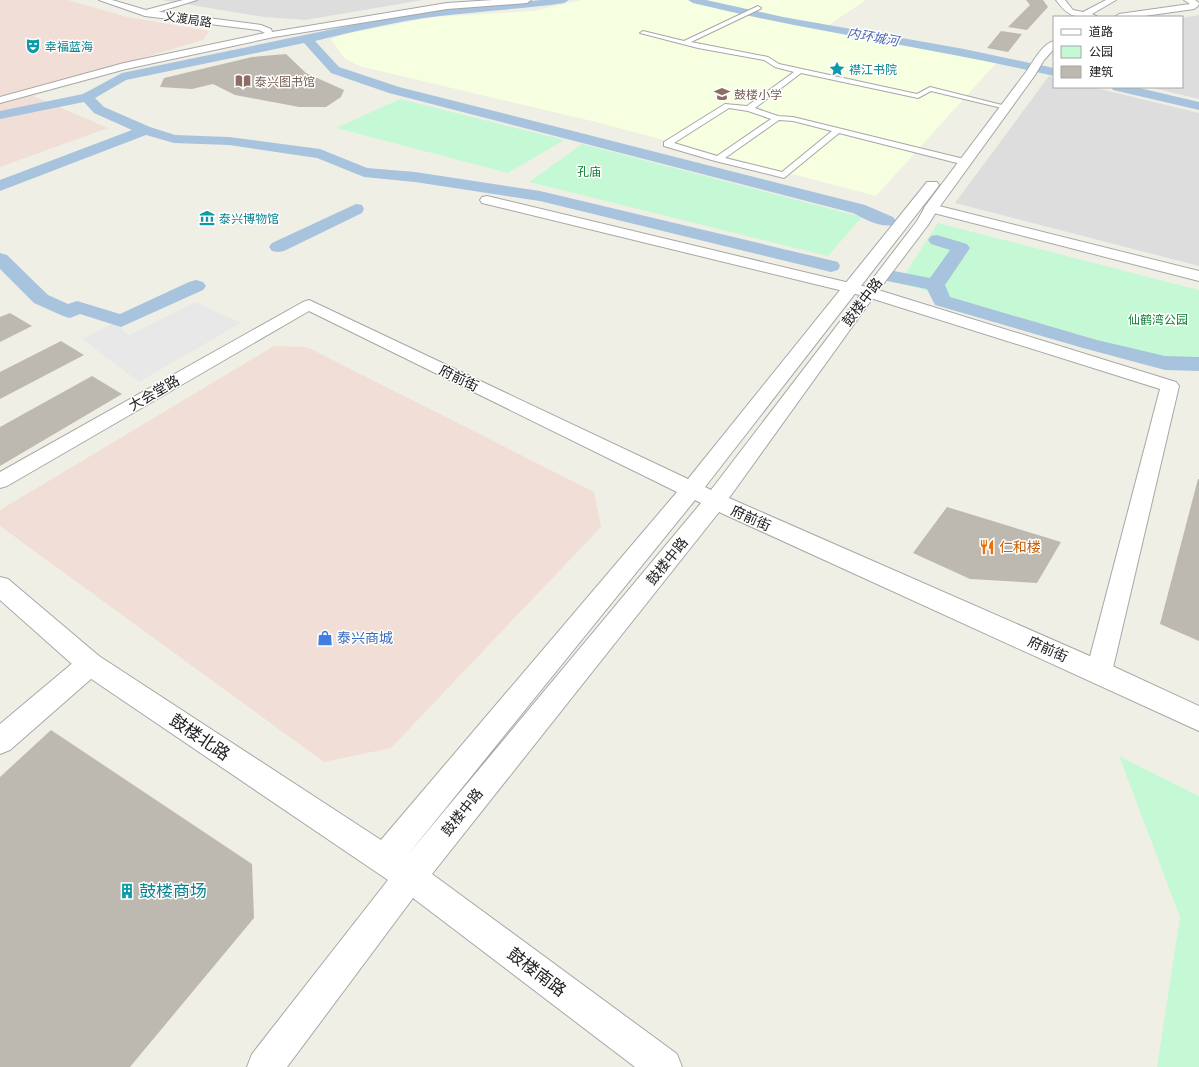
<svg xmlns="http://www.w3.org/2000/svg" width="1199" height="1067" viewBox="0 0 1199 1067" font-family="'IBM Plex Sans','Noto Sans SC',sans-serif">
	<rect width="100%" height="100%" fill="#f0efe6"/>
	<path fill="#dedddd" d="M 161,0 L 423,0 L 305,20 L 264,17 Z
		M 1199,15 L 1199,99 L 1149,87 L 1182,87 L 1182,18 Z
		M 1049,76 L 1054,78 L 1054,87 L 1092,87 L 1199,113 L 1199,266 L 955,203 Z"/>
	<path fill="#f1ded6" d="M 0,0 L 68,0 L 127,17 L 209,31 L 203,40 L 33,90 L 31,95 L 108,128 L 0,167 Z
		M 274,346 L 307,347 L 594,492 L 601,527 L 391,748 L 324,762 L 0,526 L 0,510 Z"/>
	<path fill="#f7ffe1" d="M 582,0 L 866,0 L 830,24 L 826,30 L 998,61 L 876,196 L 592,121 L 359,66 L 344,58 L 331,39 L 346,34 L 433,17 L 533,11 Z"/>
	<path fill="#c5f9d6" d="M 400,99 L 564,140 L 508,173 L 336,128 Z
		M 582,144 L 862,217 L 828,256 L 529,182 Z
		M 938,223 L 1199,290 L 1199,369 L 899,283 Z
		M 1119,756 L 1199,796 L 1199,1067 L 1157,1067 L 1180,917 Z"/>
	<path fill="#e8e8e8" d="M 195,302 L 241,323 L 139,382 L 82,339 L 114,323 L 129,335 Z"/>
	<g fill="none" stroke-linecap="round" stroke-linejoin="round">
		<path fill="#a7c3dd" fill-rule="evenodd" d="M 541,0 L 569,0 L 564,3 C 523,9 481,11 440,16 C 398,21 356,31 315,41 L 339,67 L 399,87 L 865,205 L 893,217 L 896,221 L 893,225 C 880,228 865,219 853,213 L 389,93 L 331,73 L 304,43 L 126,80 L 95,98 L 104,107 L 150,127 L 175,135 L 229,137 L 320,149 L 367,168 L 415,172 L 540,191 L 838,262 L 840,266 L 838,270 L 831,272 L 540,201 L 415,182 L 364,177 L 317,158 L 229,145 L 174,143 L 146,135 L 0,191 L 0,180 L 132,130 L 94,113 L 84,102 L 0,119 L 0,111 L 83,94 L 122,73 L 372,21 L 439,10 Z
			M 688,0 L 706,0 L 783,17 L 964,49 L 1054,68 L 1054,76 C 934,48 812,32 693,3 Z
			M 1111,87 L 1135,87 L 1199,102 L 1199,110 L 1113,90 Z
			M 356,204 L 362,205 L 364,209 L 362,213 L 284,251 L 278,252 L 272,251 L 269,247 L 272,243 Z
			M 937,235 L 967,244 L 970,248 L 945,285 L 950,297 L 1097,340 L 1165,356 L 1199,357 L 1199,371 L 1165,370 L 1083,348 L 935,305 L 927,289 L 887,281 L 884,277 L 887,273 L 894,271 L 930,278 L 950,250 L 931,244 L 928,240 L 931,236 Z
			M 0,253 L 7,255 L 48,295 L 68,304 L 77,301 L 120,314 L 189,282 L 196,280 L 203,282 L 206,286 L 203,290 L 121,327 L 80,314 L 70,318 L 63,316 L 34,303 L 0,269 Z"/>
	</g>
	<path fill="#bdb9b0" d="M 1026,0 L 1043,0 L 1048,7 L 1027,30 L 1008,27 L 1030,5 Z
		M 1001,31 L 1022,34 L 1008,52 L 987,48 Z
		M 286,54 L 306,73 L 344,90 L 341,97 L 326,107 L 299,107 L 235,95 L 213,84 L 192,89 L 160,87 L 164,78 L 252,57 Z
		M 10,313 L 32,326 L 0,342 L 0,317 Z
		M 61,341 L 84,355 L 0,399 L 0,372 Z
		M 92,376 L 122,394 L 0,466 L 0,427 Z
		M 1198,479 L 1199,479 L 1199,641 L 1160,624 Z
		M 947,507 L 1061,542 L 1037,583 L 970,579 L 913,553 Z
		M 51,730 L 252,864 L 254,918 L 130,1067 L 0,1067 L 0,777 Z"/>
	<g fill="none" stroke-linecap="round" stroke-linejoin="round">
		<defs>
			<path id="service" d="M 758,6 L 761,8 L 760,9 L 691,42 L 768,57 L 779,64 L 917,94 L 930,87 L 1010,107 L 1006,109 L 931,91 L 918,98 L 801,73 L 755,108 L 778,116 L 793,117 L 968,160 L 969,162 L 965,165 L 839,133 L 784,178 L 715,161 L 664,146 L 664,142 L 725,104 L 747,106 L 794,72 L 775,67 L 764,60 L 698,48 L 640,33 L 643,31 L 684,41 ZM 729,108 L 748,111 L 771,119 L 717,156 L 674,143 ZM 779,120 L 793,121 L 832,131 L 782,172 L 725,158 Z"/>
			<path id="minor" d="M 183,0 L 197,0 L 145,16 L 141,13 L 142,11 Z
				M 487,196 L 875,289 L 1176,382 L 1179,386 L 1112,672 L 1108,680 L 1099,683 L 1090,680 L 1086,672 L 1160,389 L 864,296 L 482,203 L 480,200 L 482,197 Z
				M 931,204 L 1199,271 L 1199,281 L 926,211 L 924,208 L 926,205 Z
				M 90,653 L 99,656 L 103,664 L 99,672 L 10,750 L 0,754 L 0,724 L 81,656 Z"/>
			<path id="tertiary" d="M 99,0 L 112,0 L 146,10 L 261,25 L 271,29 L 272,32 L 447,3 L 493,0 L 531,0 L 527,3 L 447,9 L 274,37 L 126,69 L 0,103 L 0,97 L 124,63 L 265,33 L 259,30 L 145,16 Z
				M 1056,0 L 1065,0 L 1073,10 L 1083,12 L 1106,0 L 1116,0 L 1092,14 L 1098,17 C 1076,17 1070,19 1056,0 Z
				M 1184,0 L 1195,0 L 1199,3 L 1198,6 L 1194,9 L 1137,17 L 1115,17 L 1119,14 L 1190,4 Z
				M 1054,41 L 1054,49 L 1044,60 L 1035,75 L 938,209 L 928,225 L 875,295 L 729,498 L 1108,664 L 1199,706 L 1199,731 L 719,512 L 432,874 L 677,1054 L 682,1067 L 635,1067 L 413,898 L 287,1067 L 247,1067 L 252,1054 L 388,880 L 81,672 L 0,600 L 0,577 L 8,579 L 99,656 L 381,840 L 677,492 L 309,311 L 7,486 L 0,488 L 0,472 L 303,302 L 309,300 L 688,479 L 927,182 L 937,182 L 939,185 L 937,188 L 705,487 L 711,490 L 917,221 L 926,205 L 1026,72 C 1033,62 1042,44 1054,41 ZM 695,500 L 701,503 L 406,857 Z"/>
		</defs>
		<use href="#service" stroke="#a7a7a7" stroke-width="2"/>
		<use href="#minor" stroke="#a7a7a7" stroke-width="2"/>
		<use href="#tertiary" stroke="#a7a7a7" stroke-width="2"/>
		<use href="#service" fill="#fff" fill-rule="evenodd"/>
		<use href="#minor" fill="#fff" fill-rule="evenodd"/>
		<use href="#tertiary" fill="#fff" fill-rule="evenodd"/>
	</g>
	<defs>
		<symbol id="theatre-bare" viewBox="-9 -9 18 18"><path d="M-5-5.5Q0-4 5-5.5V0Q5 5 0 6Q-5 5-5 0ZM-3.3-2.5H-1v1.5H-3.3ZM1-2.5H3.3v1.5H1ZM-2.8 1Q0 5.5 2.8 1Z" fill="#0f9aa8" stroke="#fff" stroke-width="2.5" paint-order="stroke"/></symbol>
		<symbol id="sight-bare" viewBox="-9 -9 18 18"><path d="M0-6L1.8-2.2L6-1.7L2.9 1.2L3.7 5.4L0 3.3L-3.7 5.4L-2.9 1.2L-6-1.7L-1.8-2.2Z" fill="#0f9aa8" stroke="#fff" stroke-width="2.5" paint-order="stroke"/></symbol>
		<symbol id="library-bare" viewBox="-9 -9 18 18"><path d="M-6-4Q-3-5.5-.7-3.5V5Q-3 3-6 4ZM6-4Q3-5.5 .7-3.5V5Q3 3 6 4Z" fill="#8d6e63" stroke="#fff" stroke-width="2.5" paint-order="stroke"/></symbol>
		<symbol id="school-bare" viewBox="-9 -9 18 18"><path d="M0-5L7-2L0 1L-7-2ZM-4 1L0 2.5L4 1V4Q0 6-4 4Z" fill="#8d6e63" stroke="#fff" stroke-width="2.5" paint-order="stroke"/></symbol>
		<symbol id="museum-bare" viewBox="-9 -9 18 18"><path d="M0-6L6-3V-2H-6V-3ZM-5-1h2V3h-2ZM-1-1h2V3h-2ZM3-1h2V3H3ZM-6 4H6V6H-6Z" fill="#0f9aa8" stroke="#fff" stroke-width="2.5" paint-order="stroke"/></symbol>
		<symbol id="restaurant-bare" viewBox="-9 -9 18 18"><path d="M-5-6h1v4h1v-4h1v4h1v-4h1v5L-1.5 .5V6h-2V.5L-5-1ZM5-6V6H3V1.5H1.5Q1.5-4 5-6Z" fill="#e8710a" stroke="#fff" stroke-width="2.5" paint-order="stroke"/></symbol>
		<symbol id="shop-bare" viewBox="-9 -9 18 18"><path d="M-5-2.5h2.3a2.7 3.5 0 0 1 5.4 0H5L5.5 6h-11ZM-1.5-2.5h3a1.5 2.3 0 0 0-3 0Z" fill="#3f7fe0" stroke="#fff" stroke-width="2.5" paint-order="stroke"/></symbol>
		<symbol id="building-bare" viewBox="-9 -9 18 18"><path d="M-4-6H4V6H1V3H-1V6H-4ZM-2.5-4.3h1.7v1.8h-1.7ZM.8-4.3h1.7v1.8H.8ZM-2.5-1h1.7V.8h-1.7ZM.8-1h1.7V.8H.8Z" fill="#0f9aa8" stroke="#fff" stroke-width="2.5" paint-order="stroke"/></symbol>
	</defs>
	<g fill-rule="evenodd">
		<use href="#theatre-bare" x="22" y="35" width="22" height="22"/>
		<use href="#sight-bare" x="826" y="58" width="22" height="22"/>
		<use href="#library-bare" x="232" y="70" width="22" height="22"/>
		<use href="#school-bare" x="711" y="83" width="22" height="22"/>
		<use href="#museum-bare" x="196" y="207" width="22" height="22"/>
		<use href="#restaurant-bare" x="976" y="536" width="22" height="22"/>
		<use href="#shop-bare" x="314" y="627" width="22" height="22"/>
		<use href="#building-bare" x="116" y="880" width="22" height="22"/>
	</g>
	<g text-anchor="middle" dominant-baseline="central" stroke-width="3" stroke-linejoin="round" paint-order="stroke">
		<g font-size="12" fill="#202020" stroke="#fff">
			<text transform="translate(188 19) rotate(8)">义渡局路</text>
		</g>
		<g font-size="12" fill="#0d838f" stroke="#fff" text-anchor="start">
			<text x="45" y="46">幸福蓝海</text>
			<text x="849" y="69">襟江书院</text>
			<text x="219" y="218">泰兴博物馆</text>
		</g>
		<g font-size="12" fill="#785e54" stroke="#fff" text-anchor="start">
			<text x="255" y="81">泰兴图书馆</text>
			<text x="734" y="94">鼓楼小学</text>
		</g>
		<g font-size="12" fill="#0d7f33" stroke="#fff">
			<text x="589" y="171">孔庙</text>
			<text x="1158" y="319">仙鹤湾公园</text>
		</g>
		<g font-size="13" font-style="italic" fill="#4c65af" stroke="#fff">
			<text transform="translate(873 37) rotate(10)">内环城河</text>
		</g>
		<g font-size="14" fill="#202020" stroke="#fff">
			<text transform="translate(862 302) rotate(-53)">鼓楼中路</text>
			<text transform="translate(459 378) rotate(26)">府前街</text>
			<text transform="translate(154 393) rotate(-30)">大会堂路</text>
			<text transform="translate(751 518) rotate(24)">府前街</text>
			<text transform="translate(667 561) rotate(-51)">鼓楼中路</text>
			<text transform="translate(1048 649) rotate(24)">府前街</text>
			<text transform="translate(462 812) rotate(-51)">鼓楼中路</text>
		</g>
		<g font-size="14" fill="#c56008" stroke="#fff" text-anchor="start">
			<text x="999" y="547">仁和楼</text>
		</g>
		<g font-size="14" fill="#366cbe" stroke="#fff" text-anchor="start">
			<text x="337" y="638">泰兴商城</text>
		</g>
		<g font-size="17" fill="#202020" stroke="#fff">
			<text transform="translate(200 737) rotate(34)">鼓楼北路</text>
			<text transform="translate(537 972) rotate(37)">鼓楼南路</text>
		</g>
		<g font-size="17" fill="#0d838f" stroke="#fff" text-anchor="start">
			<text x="139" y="891">鼓楼商场</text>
		</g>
	</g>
	<rect x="1053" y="16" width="130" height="72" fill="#ffffff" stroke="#a6a6a6"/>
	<rect x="1061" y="29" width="20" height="6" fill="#ffffff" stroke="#a6a6a6"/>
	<text x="1089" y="36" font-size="12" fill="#202020">道路</text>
	<rect x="1061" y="46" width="20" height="12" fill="#c5f9d6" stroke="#a6a6a6"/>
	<text x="1089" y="56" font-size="12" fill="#202020">公园</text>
	<rect x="1061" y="66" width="20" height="12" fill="#bdb9b0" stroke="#a6a6a6"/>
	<text x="1089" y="76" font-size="12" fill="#202020">建筑</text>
</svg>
